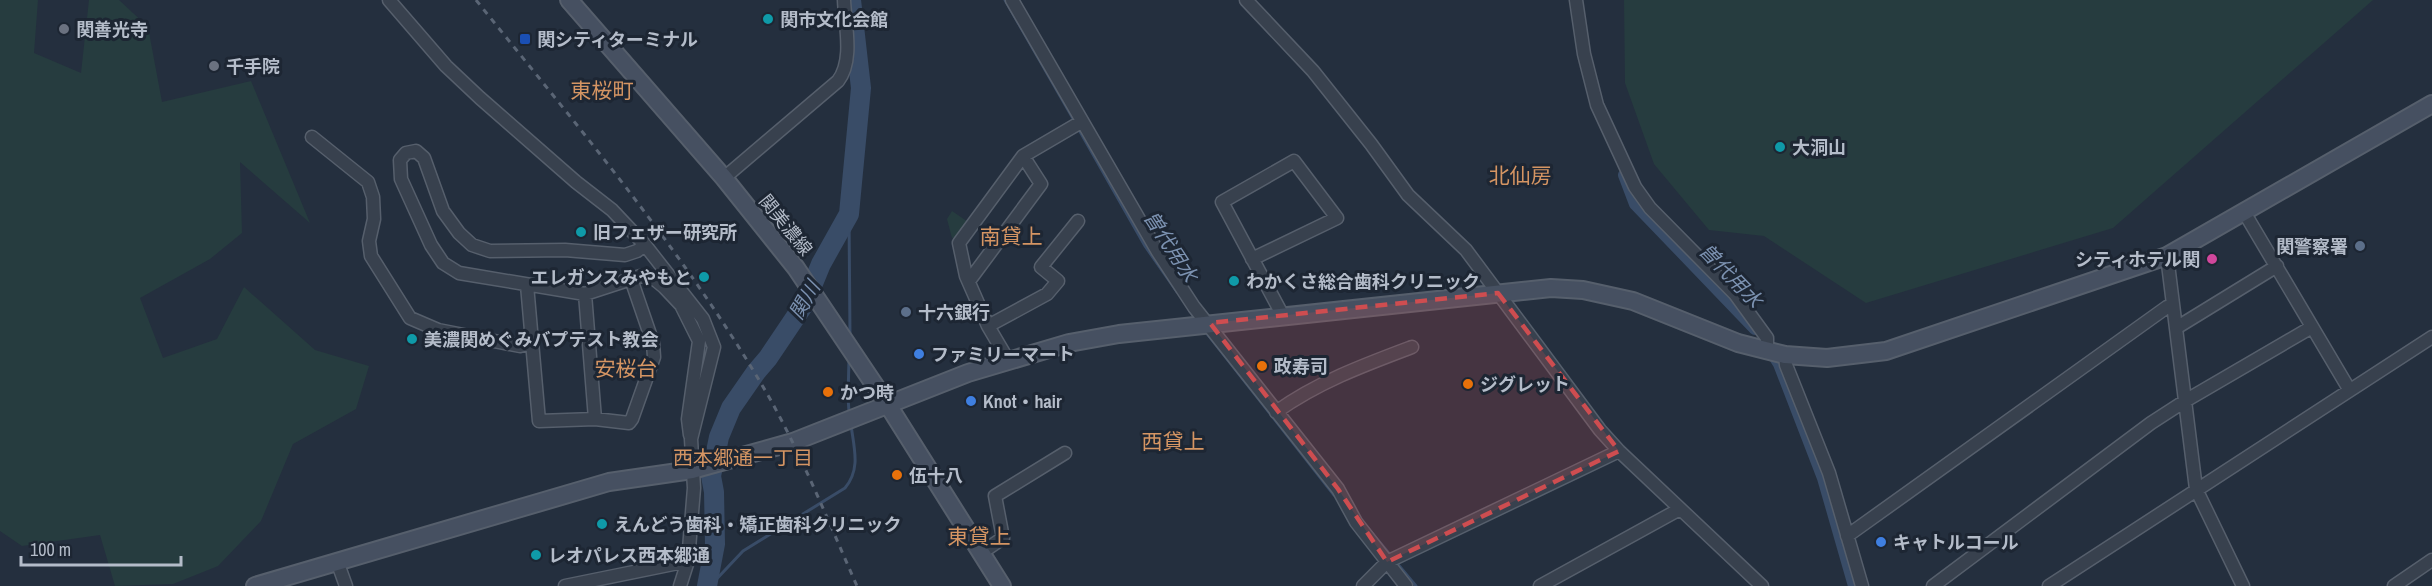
<svg xmlns="http://www.w3.org/2000/svg" width="2432" height="586" viewBox="0 0 2432 586" font-family="'Archivo Narrow','Noto Sans JP',sans-serif">
	<rect width="100%" height="100%" fill="#242f3e"/>
	<path fill="#263c3f" d="M 0,0 L 38,0 L 34,53 L 81,73 L 89,0 L 119,0 L 148,27 L 162,102 L 251,81 L 310,223 L 240,162 L 242,233 L 210,259 L 140,298 L 163,358 L 217,339 L 244,287 L 315,350 L 369,366 L 356,409 L 293,444 L 261,521 L 218,566 L 173,584 L 115,586 L 100,535 L 22,546 L 0,531 Z
		M 1624,0 L 2373,0 L 2113,228 L 1866,303 L 1764,236 L 1709,230 L 1654,164 L 1625,83 Z
		M 952,211 L 971,224 L 961,236 L 952,238 L 947,219 Z"/>
	<g fill="none" stroke-linecap="round" stroke-linejoin="round">
		<path stroke="#394c67" stroke-width="3" d="M 1005,0 L 1075,122
			M 1078,128 L 1145,246 L 1177,292
			M 849,214 L 850,337
			M 1205,331 L 1334,495
			M 849,359 L 848,397 L 849,412
			M 1367,527 L 1392,557
			M 1396,562 L 1416,586
			M 710,586 L 743,551 L 845,488 C 861,469 854,448 851,425"/>
		<path stroke="#394c67" stroke-width="12" d="M 1624,175 L 1635,204 L 1755,329
			M 1769,348 L 1779,364 L 1823,478 L 1854,586"/>
		<path stroke="#394c67" stroke-width="20" d="M 707,586 L 715,544 L 714,492 L 711,476 L 719,437 L 731,408 L 756,372 L 768,358 L 805,303 L 821,264 L 849,214 L 861,88 L 851,0"/>
		<defs>
			<path id="street" d="M 389,0 L 446,66 L 480,98 L 576,182 L 612,210 L 645,245 L 703,319 L 714,347 L 691,439 L 694,488 L 688,561 L 680,586
				M 1012,0 L 1158,252 L 1194,307 L 1338,489 L 1356,522 L 1406,586
				M 1246,0 L 1313,71 L 1371,144 L 1408,195 L 1466,250 L 1600,430 L 1619,451 L 1762,586
				M 1576,0 L 1584,54 L 1597,105 L 1635,187 L 1650,208 L 1735,294 L 1767,338 L 1767,351
				M 312,137 L 368,182 L 373,197 L 374,219 L 369,241 L 371,256 L 410,318 L 438,330 L 520,346 L 531,343
				M 724,178 L 838,81 C 854,60 845,25 844,0
				M 2244,212 L 2349,389
				M 2167,256 L 2196,489 L 2243,586
				M 1252,259 L 1337,218 L 1294,161 L 1222,202 L 1283,316
				M 631,279 L 640,276 L 653,278 L 664,287 L 681,305 L 699,341 L 688,419 L 690,435
				M 969,281 L 1041,184 L 1023,156
				M 527,285 L 539,421 L 595,419 L 629,423 L 632,419 L 654,357 L 653,343 L 631,279 L 585,294 L 459,273 L 443,263 L 431,245 L 401,179 L 400,160 L 406,153 L 416,151 L 424,158 L 443,211 L 459,233 L 472,245 L 490,251 L 565,250 L 625,255 L 637,251 L 645,245
				M 585,294 L 595,419
				M 988,326 L 966,276 L 959,243 L 1023,156 L 1081,122
				M 2176,328 L 2277,266
				M 1785,355 L 1786,365 L 1829,473 L 1862,586
				M 1008,360 L 988,326 L 1047,294 L 1058,281 L 1041,267 L 1078,221
				M 1276,412 C 1318,382 1364,365 1412,347
				M 1847,536 L 2167,307 L 2173,306
				M 981,553 L 1003,538 L 995,496 L 1065,453
				M 337,561 L 346,586
				M 565,586 L 688,561
				M 1363,586 L 1387,562 L 1619,451
				M 1540,586 L 1680,509
				M 1933,586 L 2151,423 L 2185,401 L 2312,327
				M 2049,586 L 2432,337
				M 2394,586 L 2432,560"/>
			<path id="secondary" d="M 569,0 L 724,178 L 796,268 L 888,405 L 1002,586
				M 255,586 L 609,482 L 692,470 L 793,442 L 968,373 L 1069,343 L 1119,334 L 1551,288 L 1583,290 L 1633,301 L 1738,343 L 1785,355 L 1827,358 L 1886,351 L 2167,256 L 2432,104"/>
		</defs>
		<use href="#street" stroke="#565f6c" stroke-width="15"/>
		<use href="#secondary" stroke="#565f6c" stroke-width="20"/>
		<use href="#street" stroke="#38414e" stroke-width="12"/>
		<use href="#secondary" stroke="#465061" stroke-width="16"/>
		<path stroke="#5a6575" stroke-width="3" stroke-dasharray="6 6" stroke-linecap="butt" d="M 476,0 C 579,128 687,255 769,397 C 803,458 829,523 857,586"/>
	</g>
	<path fill="#ce4d50" fill-opacity="0.2" stroke="#ce4d50" stroke-width="4.5" stroke-dasharray="12 8" stroke-linejoin="round" d="M 1498,293 L 1619,451 L 1387,562 L 1338,489 L 1210,323 Z"/>
	<g fill="#0f9aa8" stroke="#1d2633" stroke-width="2">
		<circle cx="768" cy="19" r="6"/>
		<circle cx="1780" cy="147" r="6"/>
		<circle cx="581" cy="232" r="6"/>
		<circle cx="704" cy="277" r="6"/>
		<circle cx="1234" cy="281" r="6"/>
		<circle cx="412" cy="339" r="6"/>
		<circle cx="602" cy="524" r="6"/>
		<circle cx="536" cy="555" r="6"/>
	</g>
	<g fill="#6b7280" stroke="#1d2633" stroke-width="2">
		<circle cx="64" cy="29" r="6"/>
		<circle cx="214" cy="66" r="6"/>
	</g>
	<rect fill="#1a4fb4" stroke="#1d2633" stroke-width="2" x="519" y="33" width="12" height="12" rx="3"/>
	<g fill="#5c6f8a" stroke="#1d2633" stroke-width="2">
		<circle cx="2360" cy="246" r="6"/>
		<circle cx="906" cy="312" r="6"/>
	</g>
	<circle fill="#d1479c" stroke="#1d2633" stroke-width="2" cx="2212" cy="259" r="6"/>
	<g fill="#3f7fe0" stroke="#1d2633" stroke-width="2">
		<circle cx="919" cy="354" r="6"/>
		<circle cx="971" cy="401" r="6"/>
		<circle cx="1881" cy="542" r="6"/>
	</g>
	<g fill="#e8710a" stroke="#1d2633" stroke-width="2">
		<circle cx="1262" cy="366" r="6"/>
		<circle cx="1468" cy="384" r="6"/>
		<circle cx="828" cy="392" r="6"/>
		<circle cx="897" cy="475" r="6"/>
	</g>
	<g text-anchor="middle" dominant-baseline="central" stroke-width="6" stroke-linejoin="round" paint-order="stroke">
		<g font-size="18" font-weight="bold" fill="#b4bcc9" stroke="#1d2633" text-anchor="start">
			<text x="780" y="19">関市文化会館</text>
			<text x="76" y="29">関善光寺</text>
			<text x="537" y="39">関シティターミナル</text>
			<text x="226" y="66">千手院</text>
			<text x="1792" y="147">大洞山</text>
			<text x="593" y="232">旧フェザー研究所</text>
			<text x="2348" y="246" text-anchor="end">関警察署</text>
			<text x="2200" y="259" text-anchor="end">シティホテル関</text>
			<text x="692" y="277" text-anchor="end">エレガンスみやもと</text>
			<text x="1246" y="281">わかくさ総合歯科クリニック</text>
			<text x="918" y="312">十六銀行</text>
			<text x="424" y="339">美濃関めぐみバプテスト教会</text>
			<text x="931" y="354">ファミリーマート</text>
			<text x="1274" y="366">政寿司</text>
			<text x="1480" y="384">ジグレット</text>
			<text x="840" y="392">かつ時</text>
			<text x="983" y="401">Knot・hair</text>
			<text x="909" y="475">伍十八</text>
			<text x="614" y="524">えんどう歯科・矯正歯科クリニック</text>
			<text x="1893" y="542">キャトルコール</text>
			<text x="548" y="555">レオパレス西本郷通</text>
		</g>
		<g font-size="18" fill="#b4bcc9" stroke="#1d2633">
			<text transform="translate(786 225) rotate(51)">関美濃線</text>
		</g>
		<g font-size="20" font-style="italic" fill="#7c92b1" stroke="#1d2633">
			<text transform="translate(1171 246) rotate(57)">曽代用水</text>
			<text transform="translate(1731 275) rotate(46)">曽代用水</text>
			<text transform="translate(804 300) rotate(-60)">関川</text>
		</g>
		<g font-size="20" fill="#d59563" stroke="#1d2633">
			<text x="743" y="457">西本郷通一丁目</text>
		</g>
		<g font-size="21" fill="#d59563" stroke="#1d2633">
			<text x="602" y="90">東桜町</text>
			<text x="1520" y="175">北仙房</text>
			<text x="1011" y="236">南貸上</text>
			<text x="626" y="368">安桜台</text>
			<text x="1173" y="441">西貸上</text>
			<text x="979" y="536">東貸上</text>
		</g>
	</g>
	<path d="M21 556v9h160v-9" fill="none" stroke="#b4bcc9" stroke-width="3"/>
	<text x="30" y="556" font-size="18" fill="#b4bcc9" stroke="#1d2633" stroke-width="4.5" paint-order="stroke">100 m</text>
</svg>
